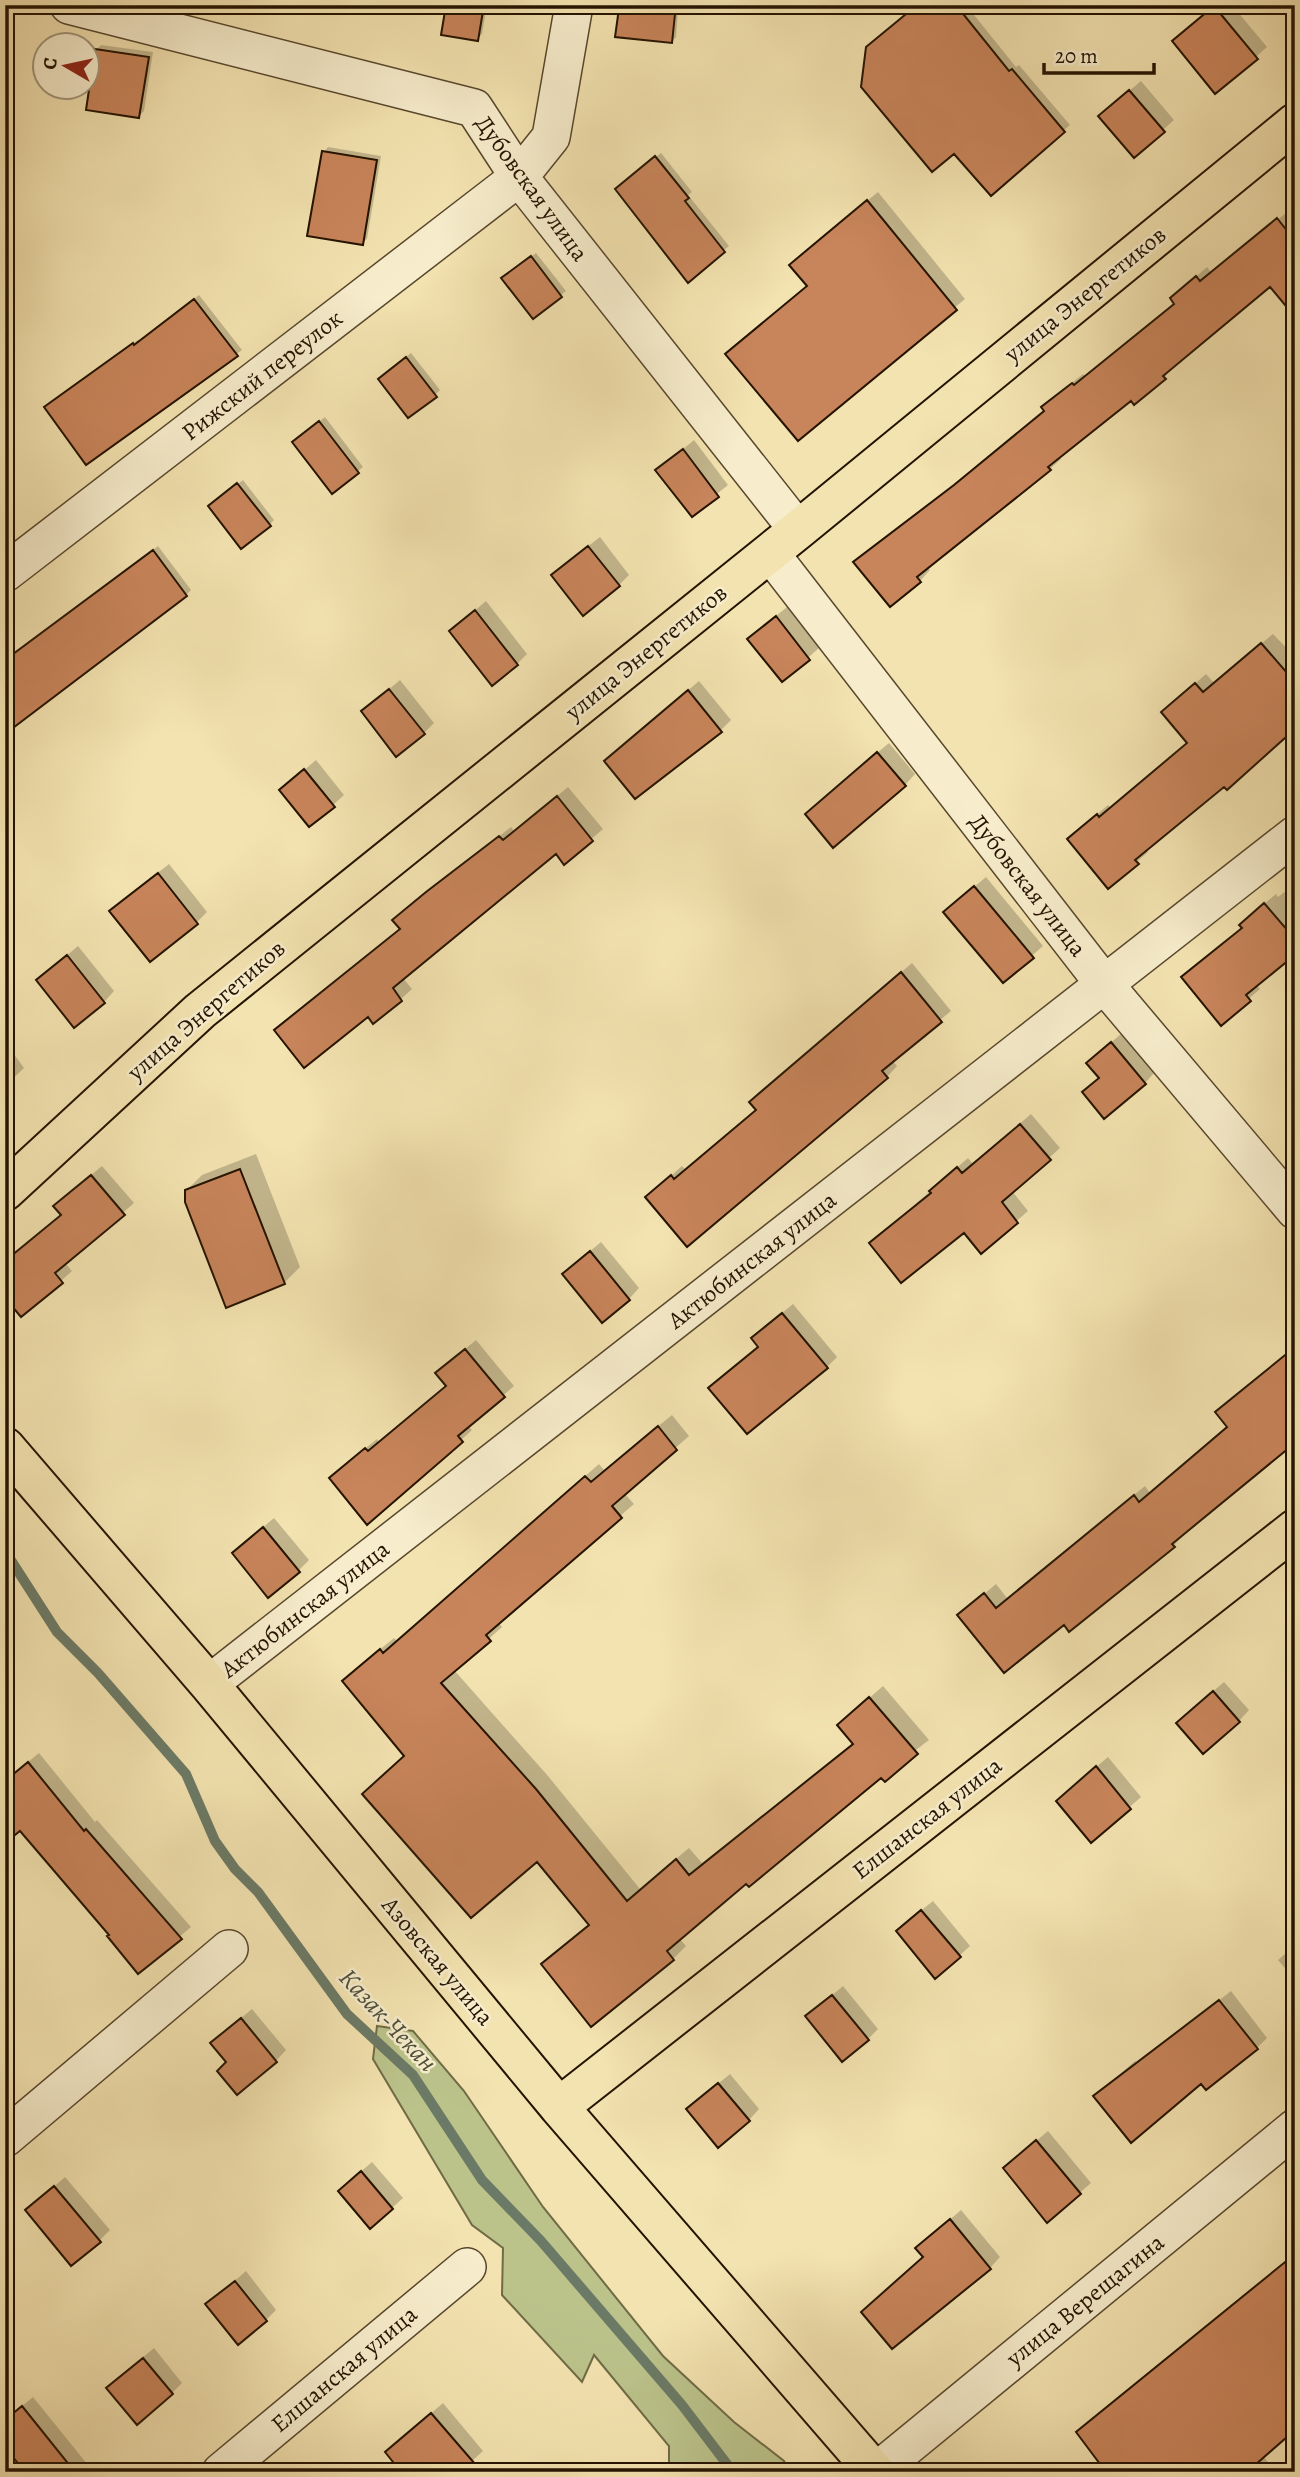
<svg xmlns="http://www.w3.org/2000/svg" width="1300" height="2477" viewBox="0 0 1300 2477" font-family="Alegreya,serif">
	<rect width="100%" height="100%" fill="#f3e3b0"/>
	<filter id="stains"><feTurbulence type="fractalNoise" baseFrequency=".00286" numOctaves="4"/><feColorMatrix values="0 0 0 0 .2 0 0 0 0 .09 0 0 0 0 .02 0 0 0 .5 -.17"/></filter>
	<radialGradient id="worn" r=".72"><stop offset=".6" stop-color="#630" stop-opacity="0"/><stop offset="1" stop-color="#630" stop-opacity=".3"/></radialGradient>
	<path fill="#bbc38b" stroke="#706b46" stroke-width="2" d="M 377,2026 L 413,2031 L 464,2091 L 543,2207 L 663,2356 L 734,2422 L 784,2461 L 789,2472 L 669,2472 L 669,2446 L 594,2355 L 582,2382 L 502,2295 L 503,2248 L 472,2225 L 373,2059 Z"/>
	<path fill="#0003" d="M 448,5 L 487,5 L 482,34 L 477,39 Z
		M 621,5 L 675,5 L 674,9 L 678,10 L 676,37 L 671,42 L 617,36 Z
		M 918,5 L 966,5 L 1016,67 L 1019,65 L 1070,125 L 991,193 Z
		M 1216,5 L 1232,5 L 1267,47 L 1256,57 L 1184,31 Z
		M 101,45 L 153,52 L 144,111 L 139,116 L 97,49 Z
		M 1141,81 L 1174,120 L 1134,156 L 1111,106 Z
		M 328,147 L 381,156 L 367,239 L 362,243 L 324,152 Z
		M 661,153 L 692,192 L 688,195 L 729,246 L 688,280 L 622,184 Z
		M 878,192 L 965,299 L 798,439 L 809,285 L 801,255 Z
		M 1295,206 L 1295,289 L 1270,285 L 1173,365 L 1164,378 L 1131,399 L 1059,456 L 1061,459 L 1050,469 L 927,566 L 930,570 L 920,581 L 856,562 L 1046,410 L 1043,407 L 1054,397 L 1083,374 L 1085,376 L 1176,303 L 1183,288 L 1207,267 L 1211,272 Z
		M 536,253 L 566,291 L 533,317 L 508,274 Z
		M 199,295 L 242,350 L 87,463 L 51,402 L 138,340 L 140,342 Z
		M 411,353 L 440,390 L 435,395 L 385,374 Z
		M 325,417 L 363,467 L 332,491 L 299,437 Z
		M 694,440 L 728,485 L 692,514 L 658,470 Z
		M 243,480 L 274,520 L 269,525 L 215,501 Z
		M 600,537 L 629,575 L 619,585 L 564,565 Z
		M 158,546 L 191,590 L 186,595 L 5,662 Z
		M 486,601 L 527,654 L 517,664 L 451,631 Z
		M 787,607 L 819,648 L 783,680 L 760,629 Z
		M 1273,634 L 1295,657 L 1295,726 L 1145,849 L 1148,852 L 1108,887 L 1080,829 L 1108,805 L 1111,808 L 1189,742 L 1174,702 L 1206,674 L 1214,683 Z
		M 400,680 L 434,723 L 424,733 L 363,711 Z
		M 699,681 L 731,720 L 720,731 L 617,751 Z
		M 889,743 L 915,774 L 905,785 L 817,804 Z
		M 316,760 L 344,795 L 333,805 L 281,790 Z
		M 568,787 L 603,829 L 565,862 L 556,852 L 403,978 L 412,989 L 401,999 L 373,1021 L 368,1015 L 276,1030 L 401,928 L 405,910 L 511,827 L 514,831 Z
		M 169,864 L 207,912 L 197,922 L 122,901 Z
		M 986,877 L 1043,946 L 1003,981 L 956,902 Z
		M 1295,884 L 1295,953 L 1256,984 L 1260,989 L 1221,1023 L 1184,977 L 1243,927 L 1252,914 L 1276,894 L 1278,897 Z
		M 78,946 L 114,991 L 104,1002 L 38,980 Z
		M 912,963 L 951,1011 L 892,1060 L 897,1066 L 887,1077 L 658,1187 L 682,1166 L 686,1170 L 758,1109 L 762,1091 Z
		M 1122,1033 L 1155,1072 L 1145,1083 L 1101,1077 L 1099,1053 Z
		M 5,1042 L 24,1068 L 5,1086 Z
		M 1031,1114 L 1060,1148 L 1012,1191 L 1028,1211 L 982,1251 L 964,1230 L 871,1243 L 968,1158 L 973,1164 Z
		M 256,1154 L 300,1267 L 284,1283 L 186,1191 L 202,1175 Z
		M 102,1166 L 134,1203 L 65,1263 L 72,1271 L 61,1281 L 5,1295 L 5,1261 L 62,1214 L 66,1196 Z
		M 601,1242 L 639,1288 L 629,1299 L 575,1264 Z
		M 793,1304 L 837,1357 L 827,1367 L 760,1346 L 764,1328 Z
		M 476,1340 L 514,1386 L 468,1426 L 472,1430 L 461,1440 L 341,1468 L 377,1439 L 379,1442 L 447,1385 L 448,1363 Z
		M 1295,1347 L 1295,1440 L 1182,1533 L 1184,1535 L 1173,1546 L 1064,1622 L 959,1615 L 996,1584 L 1007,1598 L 1145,1486 L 1150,1493 L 1229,1426 L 1217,1412 Z
		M 672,1415 L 689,1436 L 624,1493 L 634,1504 L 498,1622 L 502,1627 L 454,1670 L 548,1776 L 640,1889 L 689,1848 L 702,1863 L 854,1743 L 852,1713 L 883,1686 L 929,1740 L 746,1881 L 679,1938 L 686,1946 L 673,1959 L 591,2024 L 543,1964 L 590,1923 L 537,1860 L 406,1755 L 357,1668 L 394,1638 L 397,1641 L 599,1464 L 604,1470 Z
		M 274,1518 L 309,1560 L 298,1571 L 244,1543 Z
		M 1224,1682 L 1249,1710 L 1239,1721 L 1189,1712 Z
		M 39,1753 L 95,1822 L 97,1820 L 191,1927 L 138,1972 L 5,1781 Z
		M 1108,1757 L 1141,1797 L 1092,1840 L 1069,1790 Z
		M 933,1901 L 970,1946 L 959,1956 L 908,1921 Z
		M 1295,1945 L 1295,1980 L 1278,1960 Z
		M 843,1986 L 878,2029 L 868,2039 L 807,2016 Z
		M 1231,1991 L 1267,2038 L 1257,2048 L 1202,2081 L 1095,2096 L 1135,2061 L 1138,2064 Z
		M 252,2009 L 286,2050 L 276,2061 L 228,2062 L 223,2033 Z
		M 730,2074 L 759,2109 L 749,2120 L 699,2099 Z
		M 1048,2131 L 1091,2183 L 1048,2220 L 1016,2158 Z
		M 372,2162 L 403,2198 L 392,2208 L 350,2181 Z
		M 65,2177 L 110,2230 L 99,2241 L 27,2210 Z
		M 961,2210 L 1000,2257 L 990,2268 L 924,2257 L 917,2248 Z
		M 246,2271 L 276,2310 L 266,2320 L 208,2304 Z
		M 154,2348 L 182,2383 L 172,2393 L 119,2377 Z
		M 33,2397 L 92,2470 L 89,2472 L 27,2472 L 5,2420 Z
		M 443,2403 L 483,2451 L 460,2472 L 398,2442 Z
		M 1263,2456 L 1276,2472 L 1108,2472 Z"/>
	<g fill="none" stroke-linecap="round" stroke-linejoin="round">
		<path stroke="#6b7a66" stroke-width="10" d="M 5,1551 L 57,1632 L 98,1673 L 186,1774 L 215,1841 L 235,1869 L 258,1892 L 347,2014 L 413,2075 L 482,2180 L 541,2241 L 682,2405 L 733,2472"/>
	</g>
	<path fill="#c8845a" stroke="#241301" stroke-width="2" d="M 446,5 L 484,5 L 478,41 L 441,35 Z
		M 917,5 L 956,5 L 1009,71 L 1012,69 L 1065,132 L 991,196 L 954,154 L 932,172 L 861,87 L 866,47 Z
		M 1214,6 L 1258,59 L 1215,94 L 1172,41 Z
		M 619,8 L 675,14 L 672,43 L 615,37 Z
		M 95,49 L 149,57 L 139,118 L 86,110 Z
		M 1129,90 L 1165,132 L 1134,158 L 1098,116 Z
		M 322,151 L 377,160 L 363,245 L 307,236 Z
		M 655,156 L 689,198 L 685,201 L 725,252 L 688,283 L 615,189 Z
		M 867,200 L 957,310 L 798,441 L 725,354 L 807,286 L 789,265 Z
		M 1277,218 L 1295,241 L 1295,317 L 1270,287 L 1163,376 L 1166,379 L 1134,405 L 1131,401 L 1048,467 L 1051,470 L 917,577 L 921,582 L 890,607 L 853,562 L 954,485 L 1044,411 L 1041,407 L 1072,383 L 1074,385 L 1174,304 L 1170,298 L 1196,276 L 1200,281 Z
		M 531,256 L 562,297 L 533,319 L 501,278 Z
		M 194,299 L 238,356 L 86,465 L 44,407 L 133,343 L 134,345 Z
		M 406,357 L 437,397 L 408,418 L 378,379 Z
		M 319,421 L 359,473 L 332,494 L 292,442 Z
		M 683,449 L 719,497 L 692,517 L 655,470 Z
		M 237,483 L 271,526 L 241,549 L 208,506 Z
		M 588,546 L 620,586 L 583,616 L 551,575 Z
		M 153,550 L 187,596 L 5,734 L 5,660 Z
		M 475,610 L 518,665 L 492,686 L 449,631 Z
		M 776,616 L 810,660 L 782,682 L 747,639 Z
		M 1261,643 L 1295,682 L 1295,729 L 1227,790 L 1224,787 L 1135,860 L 1139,864 L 1108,889 L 1067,839 L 1097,814 L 1099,817 L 1187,743 L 1161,712 L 1195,683 L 1203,692 Z
		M 389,689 L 425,734 L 396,757 L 361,711 Z
		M 688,690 L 722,732 L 635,799 L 604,761 Z
		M 877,752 L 906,786 L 833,848 L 805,814 Z
		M 304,769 L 335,807 L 309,827 L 279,790 Z
		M 557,796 L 593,841 L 564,865 L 556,854 L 393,988 L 402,1001 L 373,1024 L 368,1017 L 304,1068 L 274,1030 L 400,929 L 392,920 L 426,892 L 499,836 L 503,840 Z
		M 158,873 L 198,924 L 150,962 L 109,911 Z
		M 974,886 L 1034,958 L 1003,983 L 943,912 Z
		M 1264,903 L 1295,939 L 1295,955 L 1246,995 L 1251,1001 L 1221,1026 L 1181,977 L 1242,928 L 1239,925 Z
		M 67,955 L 105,1003 L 74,1028 L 36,980 Z
		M 901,972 L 942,1022 L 882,1071 L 888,1078 L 687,1247 L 645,1197 L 671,1175 L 674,1179 L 756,1110 L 749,1102 Z
		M 1111,1042 L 1146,1084 L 1104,1119 L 1082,1092 L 1099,1078 L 1086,1063 Z
		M 1020,1124 L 1051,1160 L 1002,1202 L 1018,1223 L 981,1254 L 964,1233 L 901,1283 L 869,1243 L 931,1193 L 929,1191 L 957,1167 L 962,1173 Z
		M 240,1169 L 285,1284 L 226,1308 L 185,1202 L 185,1190 Z
		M 91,1175 L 125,1215 L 55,1273 L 63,1283 L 21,1317 L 5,1298 L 5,1261 L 61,1215 L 53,1206 Z
		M 590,1251 L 630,1300 L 602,1323 L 562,1274 Z
		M 782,1313 L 828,1368 L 747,1434 L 708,1388 L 758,1347 L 751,1338 Z
		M 1295,1347 L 1295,1443 L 1172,1544 L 1175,1547 L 1069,1632 L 1064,1625 L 1004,1673 L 957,1615 L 984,1593 L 996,1608 L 1134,1495 L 1139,1502 L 1227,1427 L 1215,1412 Z
		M 465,1349 L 505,1397 L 458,1436 L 463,1442 L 367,1525 L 329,1478 L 365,1448 L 368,1451 L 446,1386 L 435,1373 Z
		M 658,1426 L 677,1450 L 612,1506 L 622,1518 L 486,1635 L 491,1641 L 441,1683 L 536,1789 L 627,1901 L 676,1859 L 689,1875 L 853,1744 L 837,1725 L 869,1697 L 918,1754 L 885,1782 L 881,1778 L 749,1887 L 746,1884 L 667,1951 L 674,1960 L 591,2027 L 541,1964 L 589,1925 L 537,1862 L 471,1918 L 362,1794 L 404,1756 L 342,1681 L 380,1649 L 383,1653 L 585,1476 L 591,1482 Z
		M 263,1527 L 300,1572 L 268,1598 L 232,1553 Z
		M 1213,1691 L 1240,1722 L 1203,1754 L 1176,1723 Z
		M 28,1762 L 84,1831 L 86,1829 L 182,1939 L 138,1974 L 107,1936 L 109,1935 L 20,1831 L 5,1843 L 5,1781 Z
		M 1096,1766 L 1131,1809 L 1091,1843 L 1056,1801 Z
		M 921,1910 L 961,1957 L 935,1979 L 896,1931 Z
		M 832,1995 L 869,2040 L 842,2062 L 805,2016 Z
		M 1219,2000 L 1258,2049 L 1206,2090 L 1201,2084 L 1131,2143 L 1093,2096 Z
		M 241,2018 L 277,2062 L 237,2095 L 217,2071 L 226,2062 L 210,2043 Z
		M 718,2083 L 750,2121 L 718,2148 L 686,2109 Z
		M 1036,2140 L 1081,2194 L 1047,2223 L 1003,2168 Z
		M 361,2171 L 393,2209 L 370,2229 L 338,2191 Z
		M 54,2186 L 101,2242 L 71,2266 L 25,2210 Z
		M 950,2219 L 991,2269 L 892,2349 L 861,2312 L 923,2257 L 915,2248 Z
		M 1295,2254 L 1295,2430 L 1247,2472 L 1106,2472 L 1076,2432 Z
		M 235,2281 L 267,2321 L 238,2345 L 205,2304 Z
		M 143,2358 L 173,2394 L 137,2425 L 106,2388 Z
		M 22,2406 L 75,2472 L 25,2472 L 5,2447 L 5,2420 Z
		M 431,2413 L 482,2472 L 401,2472 L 385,2452 Z"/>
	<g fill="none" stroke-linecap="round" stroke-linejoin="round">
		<defs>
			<path id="minor" d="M 69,5 L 474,108 L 519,177 L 798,530
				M 770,553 L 1105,985 L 1295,1210
				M 5,573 L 519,177 L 551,137 L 574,5
				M 209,1684 L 1295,835
				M 5,2138 L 229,1949
				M 221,2472 L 467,2267
				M 876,2472 L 1295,2128"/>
			<path id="major" d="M 5,1191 L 200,1011 L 798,530 L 1295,123
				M 5,1447 L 209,1684 L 559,2107 L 875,2472
				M 559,2107 L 1295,1529"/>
		</defs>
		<use href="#minor" stroke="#58472d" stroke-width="40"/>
		<use href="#major" stroke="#241301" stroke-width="42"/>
		<use href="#minor" stroke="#f7edcc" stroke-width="37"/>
		<use href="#major" stroke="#f3e3b0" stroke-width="38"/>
	</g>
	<g text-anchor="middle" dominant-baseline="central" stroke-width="5" stroke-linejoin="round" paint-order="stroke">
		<g font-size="24" fill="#241301" stroke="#f7edcc">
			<text transform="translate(532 188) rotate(54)">Дубовская улица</text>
			<text transform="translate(1085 294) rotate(-39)">улица Энергетиков</text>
			<text transform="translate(262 375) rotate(-38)">Рижский переулок</text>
			<text transform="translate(646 652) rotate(-39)">улица Энергетиков</text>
			<text transform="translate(1028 885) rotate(52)">Дубовская улица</text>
			<text transform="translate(206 1010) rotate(-41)">улица Энергетиков</text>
			<text transform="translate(752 1260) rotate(-38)">Актюбинская улица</text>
			<text transform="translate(305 1609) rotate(-38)">Актюбинская улица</text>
			<text transform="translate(927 1818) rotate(-38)">Елшанская улица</text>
			<text transform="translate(438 1961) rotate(50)">Азовская улица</text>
			<text transform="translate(1085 2300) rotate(-39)">улица Верещагина</text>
			<text transform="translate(344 2369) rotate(-40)">Елшанская улица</text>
		</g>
		<g font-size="26" font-style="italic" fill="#4e4f3c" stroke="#f7edcc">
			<text transform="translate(388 2020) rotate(47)">Казак-Чекан</text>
		</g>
	</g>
	<rect width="1300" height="2477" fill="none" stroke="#f3e3b0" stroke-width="28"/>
	<rect x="7" y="7" width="1286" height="2463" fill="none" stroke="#241301" stroke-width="3.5"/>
	<rect x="14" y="14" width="1272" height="2449" fill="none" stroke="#241301" stroke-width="2"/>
	<g transform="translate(66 66) rotate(279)"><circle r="33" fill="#f7edcc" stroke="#a3967b" stroke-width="2"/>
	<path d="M0-5L12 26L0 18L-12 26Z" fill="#8f2418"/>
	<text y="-10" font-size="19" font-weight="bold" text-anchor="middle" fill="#241301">С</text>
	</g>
	<path d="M1044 63v10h110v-10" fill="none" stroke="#241301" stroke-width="3.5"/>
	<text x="1055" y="63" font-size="21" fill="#241301" stroke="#f7edcc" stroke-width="5" paint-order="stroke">20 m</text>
	<rect width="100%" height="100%" filter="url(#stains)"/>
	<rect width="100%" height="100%" fill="url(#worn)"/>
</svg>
